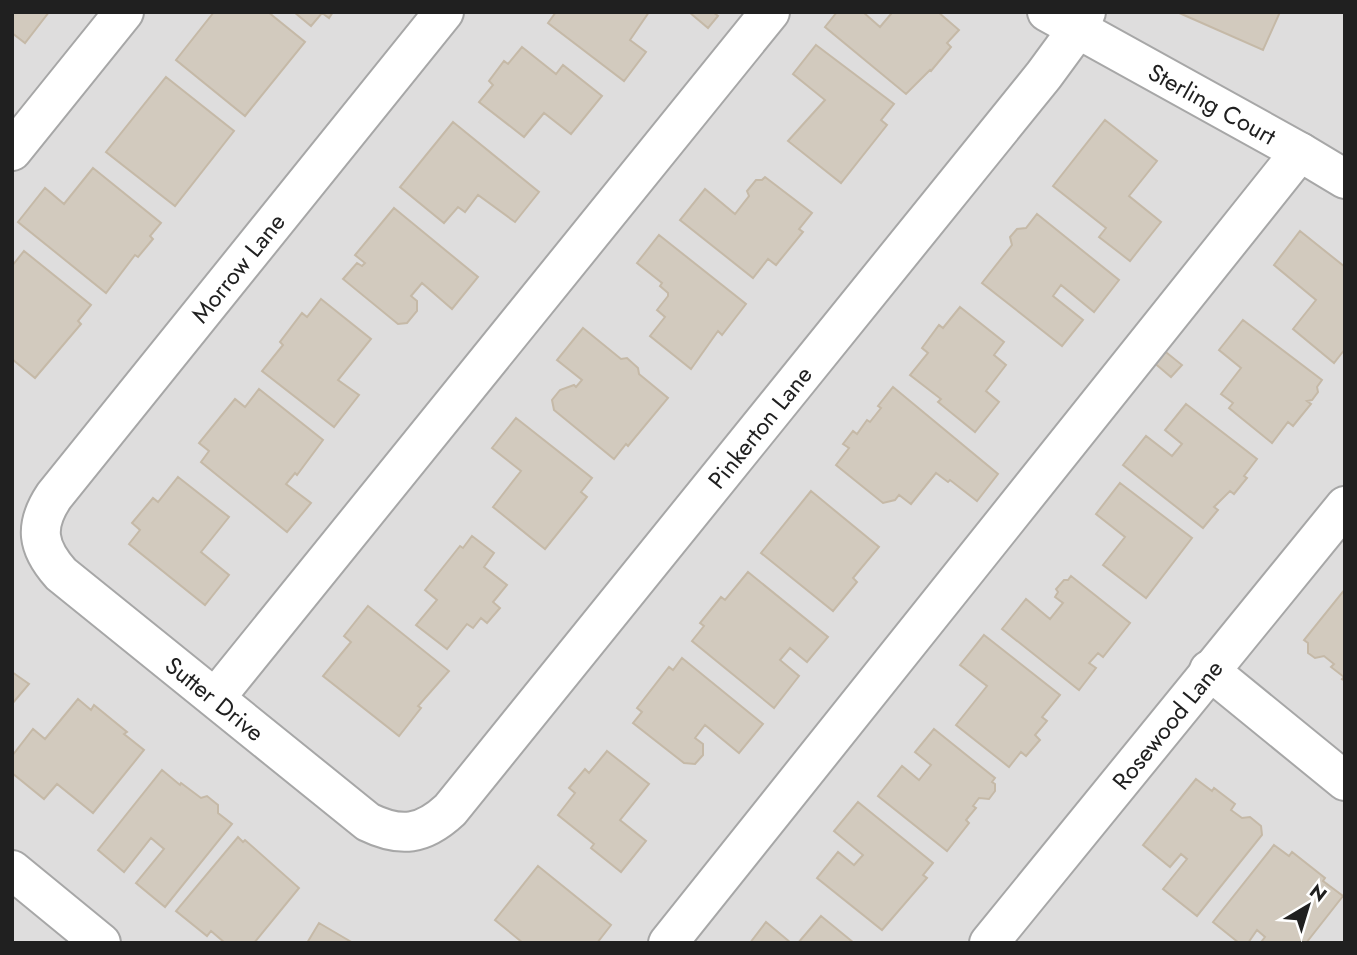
<svg xmlns="http://www.w3.org/2000/svg" width="1357" height="955" viewBox="0 0 1357 955" font-family="Jost,sans-serif">
	<rect width="100%" height="100%" fill="#f2f0e6"/>
	<path fill="#dedddd" d="M 12,12 L 1345,12 L 1345,943 L 12,943 Z"/>
	<path fill="#d2cabe" stroke="#c5b9a7" stroke-width="2" d="M 12,12 L 49,12 L 25,43 L 12,33 Z
		M 214,12 L 268,12 L 305,42 L 245,116 L 176,60 Z
		M 294,12 L 333,12 L 329,18 L 322,13 L 311,26 Z
		M 556,12 L 649,12 L 630,40 L 646,52 L 624,81 L 548,23 Z
		M 689,12 L 713,12 L 718,16 L 708,28 Z
		M 837,12 L 863,12 L 880,27 L 891,14 L 889,12 L 938,12 L 959,30 L 947,43 L 951,47 L 931,71 L 930,70 L 906,94 L 825,27 Z
		M 1177,12 L 1280,12 L 1263,50 Z
		M 816,45 L 894,104 L 881,120 L 887,125 L 841,183 L 788,141 L 825,100 L 793,74 Z
		M 522,47 L 556,74 L 563,65 L 602,96 L 571,134 L 544,113 L 524,137 L 479,102 L 493,85 L 489,81 L 504,61 L 508,64 Z
		M 166,77 L 234,131 L 175,206 L 106,152 Z
		M 1105,120 L 1157,161 L 1129,196 L 1161,222 L 1130,261 L 1099,237 L 1106,228 L 1053,186 Z
		M 453,122 L 539,192 L 515,222 L 478,195 L 465,212 L 458,207 L 444,223 L 400,187 Z
		M 93,168 L 161,223 L 150,236 L 153,239 L 138,257 L 135,255 L 106,293 L 18,222 L 45,188 L 64,204 Z
		M 765,177 L 812,213 L 799,229 L 803,232 L 776,265 L 768,259 L 753,278 L 680,220 L 705,189 L 735,214 L 749,196 L 747,191 L 756,180 L 762,180 Z
		M 394,208 L 478,277 L 452,309 L 422,283 L 411,296 L 417,301 L 417,311 L 407,323 L 398,324 L 343,279 L 357,263 L 362,266 L 365,263 L 355,255 Z
		M 1037,214 L 1119,280 L 1094,312 L 1061,285 L 1053,296 L 1083,320 L 1062,346 L 982,283 L 1012,245 L 1010,237 L 1017,229 L 1026,228 Z
		M 1300,231 L 1345,267 L 1345,349 L 1334,363 L 1293,329 L 1316,300 L 1274,265 Z
		M 659,235 L 746,304 L 722,335 L 718,331 L 691,369 L 650,336 L 665,317 L 657,310 L 668,296 L 668,293 L 660,286 L 662,283 L 637,263 Z
		M 24,251 L 91,305 L 78,321 L 81,324 L 35,378 L 12,359 L 12,266 Z
		M 321,299 L 371,339 L 338,380 L 359,395 L 334,427 L 262,371 L 283,345 L 280,342 L 302,313 L 307,317 Z
		M 960,307 L 1004,342 L 994,355 L 1006,365 L 986,391 L 999,402 L 975,432 L 938,402 L 941,399 L 910,375 L 928,353 L 922,348 L 939,325 L 943,328 Z
		M 1243,320 L 1322,380 L 1317,387 L 1318,392 L 1312,400 L 1307,401 L 1311,404 L 1293,426 L 1288,422 L 1272,443 L 1229,408 L 1233,403 L 1221,394 L 1241,368 L 1219,350 Z
		M 583,328 L 621,359 L 627,358 L 638,368 L 639,374 L 668,398 L 628,446 L 626,444 L 614,459 L 554,410 L 552,400 L 560,390 L 574,385 L 576,387 L 582,380 L 557,360 Z
		M 1162,349 L 1182,365 L 1171,377 L 1152,361 Z
		M 893,387 L 998,474 L 977,501 L 950,480 L 948,482 L 936,473 L 911,504 L 899,495 L 895,500 L 883,503 L 836,465 L 849,448 L 843,444 L 853,431 L 857,434 L 867,420 L 870,422 L 881,408 L 878,406 Z
		M 259,389 L 323,440 L 297,475 L 295,473 L 286,484 L 311,503 L 287,532 L 201,462 L 209,451 L 199,443 L 235,399 L 245,407 Z
		M 1186,404 L 1257,459 L 1244,476 L 1247,478 L 1234,494 L 1230,491 L 1214,507 L 1218,510 L 1203,528 L 1123,465 L 1146,436 L 1172,456 L 1182,444 L 1165,430 Z
		M 516,418 L 592,478 L 581,492 L 587,497 L 545,549 L 493,507 L 521,471 L 492,448 Z
		M 178,477 L 229,517 L 201,552 L 229,575 L 205,605 L 129,544 L 140,530 L 132,523 L 153,498 L 158,502 Z
		M 1120,483 L 1192,538 L 1146,598 L 1103,565 L 1125,537 L 1096,514 Z
		M 811,491 L 879,547 L 853,578 L 857,582 L 833,611 L 761,553 Z
		M 472,536 L 494,553 L 484,567 L 507,585 L 493,602 L 500,608 L 487,623 L 481,618 L 473,628 L 467,624 L 447,649 L 416,625 L 437,600 L 425,590 L 460,546 L 463,548 Z
		M 748,572 L 828,637 L 807,662 L 790,648 L 780,660 L 799,676 L 774,708 L 692,641 L 704,626 L 700,623 L 721,597 L 725,600 Z
		M 1071,576 L 1130,623 L 1103,657 L 1098,653 L 1089,663 L 1096,668 L 1079,690 L 1002,629 L 1026,599 L 1050,619 L 1063,603 L 1055,597 L 1058,592 L 1056,589 L 1064,580 L 1068,580 Z
		M 1345,589 L 1345,681 L 1342,679 L 1344,677 L 1331,667 L 1334,664 L 1324,656 L 1315,658 L 1308,653 L 1308,643 L 1304,640 Z
		M 368,606 L 449,671 L 418,706 L 421,708 L 399,736 L 323,676 L 351,642 L 344,636 Z
		M 984,635 L 1060,695 L 1042,717 L 1047,721 L 1035,735 L 1040,740 L 1026,756 L 1021,752 L 1009,767 L 956,725 L 987,686 L 960,665 Z
		M 682,658 L 763,724 L 739,753 L 705,725 L 695,738 L 703,744 L 703,755 L 695,764 L 684,763 L 633,723 L 642,712 L 637,708 L 669,667 L 673,670 Z
		M 12,672 L 29,684 L 12,704 Z
		M 78,699 L 91,710 L 94,705 L 127,732 L 124,734 L 144,750 L 93,813 L 57,784 L 44,799 L 12,773 L 12,756 L 33,729 L 45,739 Z
		M 934,729 L 995,778 L 992,782 L 995,784 L 995,791 L 989,799 L 979,798 L 973,806 L 976,808 L 966,820 L 969,823 L 947,851 L 878,796 L 902,766 L 919,780 L 931,765 L 915,752 Z
		M 607,751 L 649,784 L 620,820 L 646,841 L 621,872 L 591,848 L 594,844 L 558,815 L 575,793 L 569,788 L 585,769 L 589,773 Z
		M 162,770 L 180,785 L 181,783 L 201,798 L 207,796 L 218,805 L 218,813 L 232,824 L 165,907 L 136,883 L 164,849 L 151,838 L 124,872 L 98,850 Z
		M 1196,779 L 1212,791 L 1214,788 L 1235,804 L 1231,810 L 1242,818 L 1250,817 L 1261,826 L 1262,835 L 1197,916 L 1163,889 L 1187,859 L 1181,854 L 1170,867 L 1143,845 Z
		M 858,802 L 933,863 L 923,875 L 927,878 L 882,930 L 817,878 L 838,852 L 854,865 L 863,855 L 834,831 Z
		M 238,837 L 243,842 L 245,840 L 299,888 L 254,943 L 225,943 L 211,931 L 207,936 L 176,911 Z
		M 1274,845 L 1289,856 L 1292,852 L 1325,878 L 1323,881 L 1343,896 L 1306,943 L 1264,943 L 1262,941 L 1265,937 L 1257,930 L 1248,943 L 1239,943 L 1213,922 Z
		M 538,866 L 611,925 L 597,943 L 523,943 L 495,920 Z
		M 821,916 L 854,943 L 798,943 Z
		M 766,922 L 791,943 L 750,943 Z
		M 319,923 L 353,943 L 307,943 Z"/>
	<g fill="none" stroke-linecap="round" stroke-linejoin="round">
		<defs>
			<g id="minor">
				<path id="s1" d="M 444,12 L 54,496 C 34,526 37,547 61,574 L 368,822 C 401,838 423,835 450,810 L 1044,75 L 1077,30 L 1086,12"/>
				<path id="s2" d="M 1047,12 L 1300,152 L 1345,179"/>
				<path d="M 12,151 L 124,12"/>
				<path d="M 1209,670 L 1345,781"/>
				<path d="M 216,697 L 770,12"/>
				<path d="M 12,870 L 101,943"/>
				<path d="M 668,943 L 1300,152"/>
				<path id="s3" d="M 989,943 L 1345,506"/>
			</g>
		</defs>
		<use href="#minor" stroke="#a7a7a7" stroke-width="42"/>
		<use href="#minor" stroke="#fff" stroke-width="38"/>
	</g>
	<g text-anchor="middle" dominant-baseline="central" stroke-width="5" stroke-linejoin="round" paint-order="stroke">
		<g font-size="24" fill="#202020" stroke="#fff">
			<text stroke="none"><textPath href="#s2" startOffset="189">Sterling Court</textPath></text>
			<text transform="translate(238 268) rotate(-51)">Morrow Lane</text>
			<text stroke="none"><textPath href="#s1" startOffset="1685">Pinkerton Lane</textPath></text>
			<text stroke="none"><textPath href="#s1" startOffset="906">Sutter Drive</textPath></text>
			<text stroke="none"><textPath href="#s3" startOffset="282">Rosewood Lane</textPath></text>
		</g>
	</g>
	<rect width="1357" height="955" fill="none" stroke="#202020" stroke-width="28"/>
	<g transform="translate(1308 906) rotate(38)" stroke="#ffffff" stroke-width="5" paint-order="stroke">
	<path d="M0-5L12 26L0 18L-12 26Z" fill="#202020"/>
	<text y="-10" font-size="19" font-weight="bold" text-anchor="middle" fill="#202020">N</text>
	</g>
</svg>
